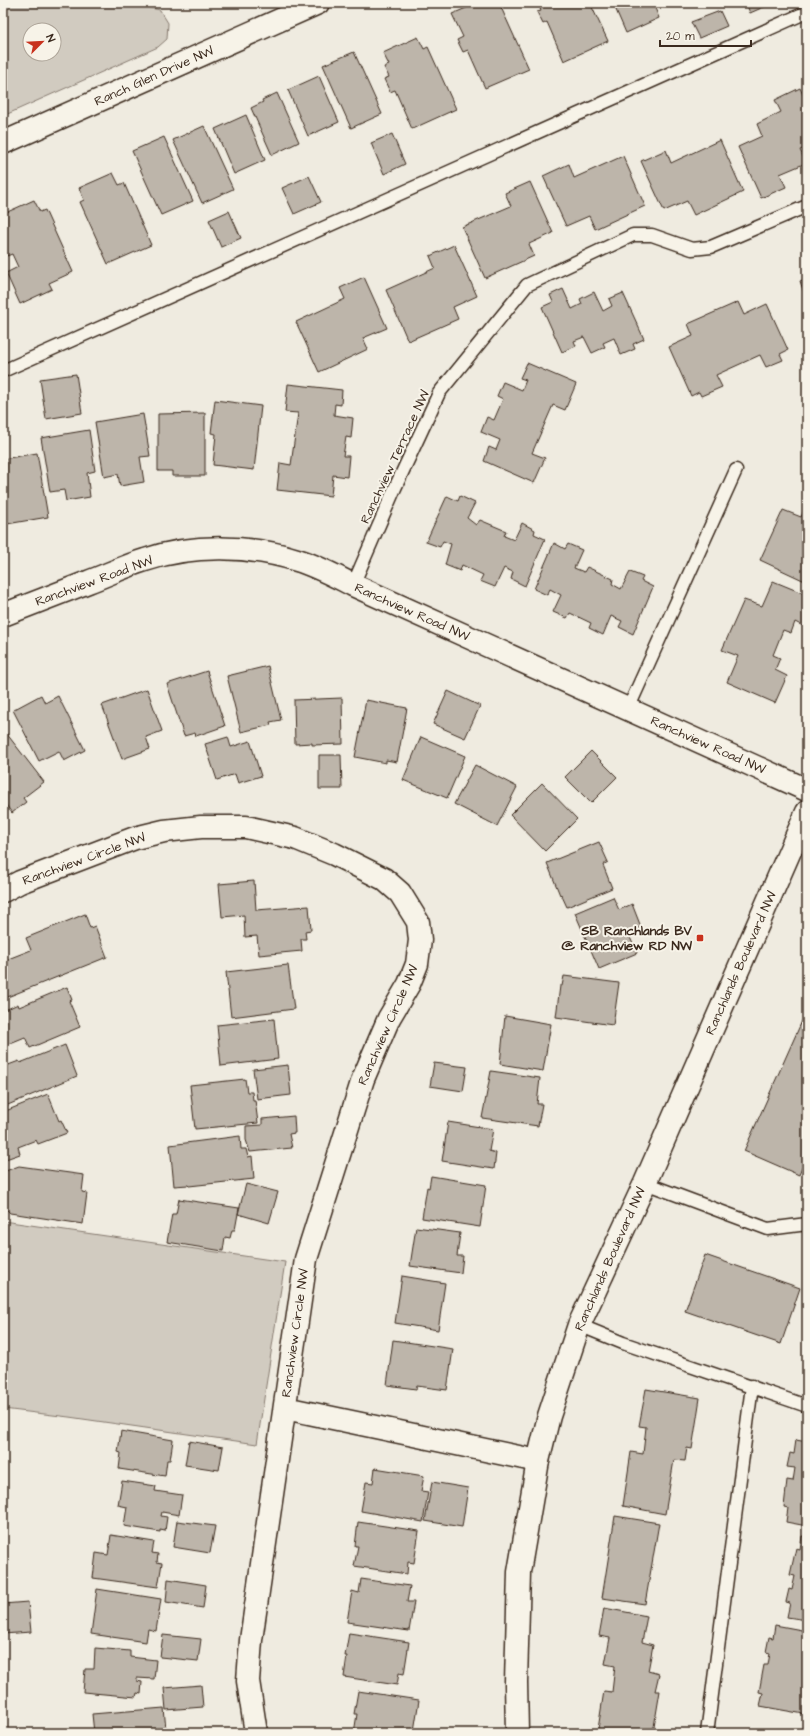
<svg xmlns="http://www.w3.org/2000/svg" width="810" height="1736" viewBox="0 0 810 1736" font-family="'Architects Daughter',sans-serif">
	<rect width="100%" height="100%" fill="#efebe0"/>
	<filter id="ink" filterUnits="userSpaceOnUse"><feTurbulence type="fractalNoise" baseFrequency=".025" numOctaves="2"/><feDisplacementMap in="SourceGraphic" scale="8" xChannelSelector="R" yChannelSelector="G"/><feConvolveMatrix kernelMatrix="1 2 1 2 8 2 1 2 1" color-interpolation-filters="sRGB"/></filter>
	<g filter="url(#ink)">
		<path fill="#d1cbc0" stroke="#867a6f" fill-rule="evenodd" d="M 3,3 L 127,3 L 160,10 L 168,23 L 167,39 L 158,47 L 3,116 ZM 30,30 L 54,30 L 54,54 L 30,54 Z
			M 3,1221 L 285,1262 L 257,1444 L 69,1417 L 3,1409 Z"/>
		<path fill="#bdb5aa" stroke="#3b2a1e" d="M 478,3 L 499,3 L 529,69 L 485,88 L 468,50 L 463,52 L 457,40 L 463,37 L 452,14 Z
			M 538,3 L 590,3 L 608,41 L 564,61 L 547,22 L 543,24 L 537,12 L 541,11 Z
			M 613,3 L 653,3 L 659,18 L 626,33 Z
			M 746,3 L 773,3 L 750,13 Z
			M 720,11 L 727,26 L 699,38 L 691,22 Z
			M 418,37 L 424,49 L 428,47 L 456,109 L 412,129 L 395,90 L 390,92 L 384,79 L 389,77 L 384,67 L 389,65 L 383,53 Z
			M 354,52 L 382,114 L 351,128 L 323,65 Z
			M 319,76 L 339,122 L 308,136 L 288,90 Z
			M 800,88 L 807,104 L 807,147 L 800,150 L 806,163 L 780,174 L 786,187 L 761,198 L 738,147 L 762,136 L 757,124 L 781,112 L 775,100 Z
			M 277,93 L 299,142 L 272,155 L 251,108 L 263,102 L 262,100 Z
			M 246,115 L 265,160 L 234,174 L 215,129 Z
			M 204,126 L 233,189 L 202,203 L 173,140 Z
			M 392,134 L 405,164 L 384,174 L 371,143 Z
			M 164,137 L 193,201 L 161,215 L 132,151 Z
			M 720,140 L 743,192 L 694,215 L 687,201 L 664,211 L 641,161 L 666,150 L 671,163 Z
			M 623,156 L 645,206 L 595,229 L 589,216 L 566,226 L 543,176 L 569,164 L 574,178 Z
			M 113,173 L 119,185 L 124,183 L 151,245 L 108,264 L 80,202 L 84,200 L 79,188 Z
			M 309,176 L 321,202 L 294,214 L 282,188 Z
			M 530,182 L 553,233 L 529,244 L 534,256 L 485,278 L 462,227 L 511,206 L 505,193 Z
			M 34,200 L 40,212 L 45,210 L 73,272 L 49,283 L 52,289 L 20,304 L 6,273 L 18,267 L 12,254 L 7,256 L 3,247 L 3,241 L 6,240 L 3,234 L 3,214 Z
			M 229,211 L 241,238 L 221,247 L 209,220 Z
			M 454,245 L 477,296 L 453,307 L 458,319 L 408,341 L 386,290 L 435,268 L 430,256 Z
			M 364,277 L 387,328 L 363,338 L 368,349 L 319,372 L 296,322 L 345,299 L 340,288 Z
			M 807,278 L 807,302 L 800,281 Z
			M 563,289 L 572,309 L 582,304 L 580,299 L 594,292 L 603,311 L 612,306 L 609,299 L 623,293 L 644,339 L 633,344 L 635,349 L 621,355 L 614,338 L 603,343 L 605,347 L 592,353 L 584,337 L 574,341 L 576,346 L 562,352 L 542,307 L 553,302 L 550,295 Z
			M 738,302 L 744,315 L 767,304 L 788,350 L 780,354 L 783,360 L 766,367 L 760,355 L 716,375 L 722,387 L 701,396 L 699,392 L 691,396 L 669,347 L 693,336 L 688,324 Z
			M 527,363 L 576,384 L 565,410 L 553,405 L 532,453 L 545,458 L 534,483 L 484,461 L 489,447 L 496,450 L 500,440 L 481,432 L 487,417 L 494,420 L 503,399 L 497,396 L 503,382 L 522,390 L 526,380 L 520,378 Z
			M 76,374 L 82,413 L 46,419 L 40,379 Z
			M 288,384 L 342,390 L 341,405 L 335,404 L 334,415 L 353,418 L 351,438 L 346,437 L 343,456 L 349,456 L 347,477 L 333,475 L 331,496 L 277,490 L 280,463 L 291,465 L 298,413 L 285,412 Z
			M 215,400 L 261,406 L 254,470 L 213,465 L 216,434 L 211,433 Z
			M 205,413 L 205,476 L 172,476 L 172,471 L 158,471 L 158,414 Z
			M 143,414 L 150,456 L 140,457 L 144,482 L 120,486 L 118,474 L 104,477 L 95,422 Z
			M 89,430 L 95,471 L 87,473 L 90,497 L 66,501 L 64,490 L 50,492 L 41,438 Z
			M 807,432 L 807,449 L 804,448 Z
			M 37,453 L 48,517 L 7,524 L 3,501 L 3,459 Z
			M 447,496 L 458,501 L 460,496 L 475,503 L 467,518 L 476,525 L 480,520 L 506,531 L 504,536 L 514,540 L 522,523 L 535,530 L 534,534 L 545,539 L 525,586 L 511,579 L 513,572 L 504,568 L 495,587 L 480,581 L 483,575 L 462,565 L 460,571 L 445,565 L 451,544 L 443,541 L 440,547 L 426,542 Z
			M 807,504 L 807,582 L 760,560 L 783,510 L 801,517 Z
			M 554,543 L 565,549 L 568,544 L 582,550 L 574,568 L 584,572 L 587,567 L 613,579 L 612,584 L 621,589 L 630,572 L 643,577 L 641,581 L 653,587 L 633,634 L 619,627 L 622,621 L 611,616 L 603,635 L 589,628 L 591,623 L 570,613 L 567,618 L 553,612 L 561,595 L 550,589 L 547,595 L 534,589 Z
			M 773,581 L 807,595 L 807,628 L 795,622 L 791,633 L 783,630 L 773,655 L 780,658 L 775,670 L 787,676 L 775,703 L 727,682 L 738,656 L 722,650 L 744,600 L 762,606 Z
			M 268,666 L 281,720 L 270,722 L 271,725 L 241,732 L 227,676 Z
			M 207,671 L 225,726 L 196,736 L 195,733 L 184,736 L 167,684 Z
			M 147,689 L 162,731 L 146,737 L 150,749 L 122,759 L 102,705 Z
			M 448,691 L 480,706 L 465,738 L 433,724 Z
			M 41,695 L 45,703 L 58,696 L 85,750 L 64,761 L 59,751 L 39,761 L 13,710 Z
			M 342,698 L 343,744 L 312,745 L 312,743 L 295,744 L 294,700 Z
			M 366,700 L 407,708 L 397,762 L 386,760 L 386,763 L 355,757 Z
			M 3,729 L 44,782 L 23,798 L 26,802 L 12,813 L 3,801 Z
			M 228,737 L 231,747 L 250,741 L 261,776 L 238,783 L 235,774 L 217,780 L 205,744 Z
			M 421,737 L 465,756 L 447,798 L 403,780 Z
			M 591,751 L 617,777 L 591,803 L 565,777 Z
			M 319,755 L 341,755 L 342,789 L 319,789 Z
			M 475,765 L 517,787 L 497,826 L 454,804 Z
			M 542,783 L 577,819 L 545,851 L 510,815 Z
			M 599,842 L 608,862 L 603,865 L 612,888 L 567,907 L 561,894 L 560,895 L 547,863 Z
			M 254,881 L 256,910 L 309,906 L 311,930 L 305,931 L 306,939 L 301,939 L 302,951 L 259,955 L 257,936 L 245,937 L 244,915 L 222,917 L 219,884 Z
			M 613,897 L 619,910 L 632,904 L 641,927 L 628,933 L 637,953 L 599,969 L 575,913 Z
			M 85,914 L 90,928 L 95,926 L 107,957 L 5,998 L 3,993 L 3,961 L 31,950 L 26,938 Z
			M 288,965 L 294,1009 L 231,1017 L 226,972 Z
			M 564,976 L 619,983 L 613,1025 L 556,1017 L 560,986 L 562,986 Z
			M 67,987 L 72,1000 L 69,1001 L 80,1027 L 30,1048 L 25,1037 L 3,1046 L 3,1011 L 18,1004 L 19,1007 Z
			M 806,1012 L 807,1013 L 807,1156 L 799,1175 L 744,1151 Z
			M 505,1016 L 551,1024 L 543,1071 L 500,1064 Z
			M 274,1019 L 278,1059 L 221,1066 L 217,1025 Z
			M 65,1045 L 77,1076 L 3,1107 L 3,1067 L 19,1061 L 20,1063 Z
			M 434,1063 L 467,1067 L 463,1091 L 430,1086 Z
			M 288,1065 L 291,1095 L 257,1099 L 253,1069 Z
			M 491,1071 L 540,1078 L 537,1104 L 542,1104 L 538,1126 L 482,1118 Z
			M 245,1079 L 247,1092 L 252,1092 L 253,1100 L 255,1100 L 258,1123 L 195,1129 L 190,1085 Z
			M 48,1094 L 59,1121 L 61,1120 L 67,1133 L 38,1144 L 36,1140 L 18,1147 L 20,1154 L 3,1160 L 3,1112 Z
			M 294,1116 L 295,1133 L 289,1134 L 292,1148 L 250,1152 L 246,1140 L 246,1126 L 262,1125 L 262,1119 Z
			M 448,1122 L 493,1129 L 489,1151 L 496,1153 L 494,1169 L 442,1161 Z
			M 240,1136 L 241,1149 L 246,1149 L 248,1157 L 252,1156 L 254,1179 L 189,1186 L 188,1185 L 174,1186 L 170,1145 Z
			M 19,1166 L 84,1175 L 82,1192 L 87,1193 L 83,1224 L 10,1213 L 6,1209 L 3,1210 L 3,1172 Z
			M 431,1176 L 486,1185 L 480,1227 L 422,1218 L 427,1187 L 429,1188 Z
			M 246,1184 L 278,1192 L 269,1223 L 238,1214 Z
			M 179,1199 L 239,1208 L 235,1230 L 232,1230 L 230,1238 L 225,1237 L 223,1251 L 167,1242 L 172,1214 L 176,1214 Z
			M 416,1227 L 460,1233 L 457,1256 L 463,1256 L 461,1273 L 410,1266 Z
			M 705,1255 L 800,1288 L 781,1344 L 685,1311 Z
			M 402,1276 L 445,1283 L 438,1330 L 395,1323 Z
			M 393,1340 L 453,1349 L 447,1390 L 417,1386 L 416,1389 L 387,1385 Z
			M 646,1389 L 700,1398 L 692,1449 L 687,1448 L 685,1461 L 674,1460 L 665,1514 L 623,1506 L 631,1452 L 643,1454 L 646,1427 L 639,1426 Z
			M 121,1431 L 173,1440 L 170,1460 L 167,1460 L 165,1476 L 119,1469 L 121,1453 L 118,1452 Z
			M 796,1440 L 807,1442 L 807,1526 L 786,1522 L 788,1508 L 784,1507 L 787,1480 L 793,1481 L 795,1468 L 787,1467 L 790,1453 L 794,1454 Z
			M 189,1441 L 223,1447 L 219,1470 L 185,1465 Z
			M 375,1468 L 424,1476 L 421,1491 L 428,1492 L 423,1522 L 361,1511 L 366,1482 L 373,1483 Z
			M 122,1481 L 156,1486 L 155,1491 L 182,1495 L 179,1515 L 162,1512 L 161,1516 L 167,1517 L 165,1531 L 160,1530 L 160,1532 L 124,1526 L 127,1507 L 118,1505 Z
			M 432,1482 L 468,1488 L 462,1527 L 425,1521 Z
			M 615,1516 L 659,1523 L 645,1604 L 602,1598 Z
			M 177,1521 L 215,1526 L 210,1553 L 173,1547 Z
			M 358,1522 L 419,1531 L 414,1563 L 408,1562 L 407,1574 L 354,1566 L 358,1546 L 355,1546 Z
			M 111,1535 L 154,1542 L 152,1553 L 158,1554 L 157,1562 L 162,1563 L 158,1587 L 93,1578 L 96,1553 L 108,1555 Z
			M 802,1536 L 807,1537 L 807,1620 L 787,1617 L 790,1603 L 786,1602 L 789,1589 L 792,1590 L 795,1576 L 790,1575 L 796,1548 L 800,1549 Z
			M 168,1579 L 206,1585 L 203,1608 L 166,1602 Z
			M 361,1579 L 410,1586 L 407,1602 L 414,1602 L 409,1631 L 347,1622 L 352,1591 L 359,1593 Z
			M 97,1589 L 161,1599 L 156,1631 L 148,1629 L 146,1642 L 91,1634 Z
			M 28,1602 L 31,1632 L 3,1634 L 3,1604 Z
			M 604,1608 L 647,1616 L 642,1642 L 653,1645 L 648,1671 L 659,1674 L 655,1691 L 660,1691 L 653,1733 L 623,1733 L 598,1729 L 604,1691 L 612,1692 L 615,1666 L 605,1664 L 610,1638 L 599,1636 Z
			M 775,1625 L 807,1631 L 807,1698 L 804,1714 L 760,1706 L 763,1693 L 759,1692 L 764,1665 L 768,1665 L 770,1653 L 766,1652 L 769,1637 L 773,1638 Z
			M 349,1633 L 409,1642 L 404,1674 L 399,1673 L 397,1685 L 344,1677 L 347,1656 L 345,1656 Z
			M 163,1635 L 201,1639 L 198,1661 L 160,1657 Z
			M 95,1648 L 130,1651 L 130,1657 L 156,1660 L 154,1679 L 137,1678 L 137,1681 L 142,1682 L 141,1694 L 137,1693 L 136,1697 L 83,1692 L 85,1669 L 94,1669 Z
			M 201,1685 L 203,1707 L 166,1710 L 164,1688 Z
			M 358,1691 L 419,1700 L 414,1731 L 408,1731 L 408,1733 L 354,1733 L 357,1714 L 354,1714 Z
			M 164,1708 L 166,1730 L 142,1732 L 142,1733 L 94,1733 L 92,1714 Z"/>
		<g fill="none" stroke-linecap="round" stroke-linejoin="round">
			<defs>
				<path id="service" d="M 3,371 L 807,12
					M 353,585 L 395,488 L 439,393 L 527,285 L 633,235 L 652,235 L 692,249 L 711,247 L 807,206
					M 628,709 L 736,470
					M 645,1183 L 768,1229 L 807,1224
					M 579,1325 L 623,1343 L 807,1406
					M 707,1733 L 752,1386"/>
				<path id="minor" d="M 3,143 L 318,3
					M 3,615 C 31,604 60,593 88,582 C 107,575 125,566 145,560 C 192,544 250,545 297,560 C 317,566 335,576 353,585 L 807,790
					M 3,891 L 20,882 L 135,838 L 164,831 L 201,827 L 246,827 L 295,838 L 334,854 L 384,879 L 400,893 L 418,922 L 420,940 L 417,964 L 409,984 L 389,1018 L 363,1079 L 306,1259 L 251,1640 L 248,1681 L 256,1733
					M 285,1408 L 538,1461"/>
				<path id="tertiary" d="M 517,1733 L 516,1682 L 519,1572 L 538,1461 L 549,1416 L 579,1325 L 645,1183 L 807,812"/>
			</defs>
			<use href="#service" stroke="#3b2a1e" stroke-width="15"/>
			<use href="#minor" stroke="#3b2a1e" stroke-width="25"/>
			<use href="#tertiary" stroke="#3b2a1e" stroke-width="25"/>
			<use href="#service" stroke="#f7f3e8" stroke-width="12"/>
			<use href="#minor" stroke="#f7f3e8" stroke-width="22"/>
			<use href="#tertiary" stroke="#f7f3e8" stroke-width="22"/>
		</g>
	</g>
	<rect fill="#c8321e" stroke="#f7f3e8" stroke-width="1.5" x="696" y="934" width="8" height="8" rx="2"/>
	<g text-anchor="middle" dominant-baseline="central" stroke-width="4" stroke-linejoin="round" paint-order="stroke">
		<g font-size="13" fill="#3b2a1e" stroke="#f7f3e8">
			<text transform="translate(154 76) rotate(-24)">Ranch Glen Drive NW</text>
			<text transform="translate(395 457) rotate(-65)">Ranchview Terrace NW</text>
			<text transform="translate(94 581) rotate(-20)">Ranchview Road NW</text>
			<text transform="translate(412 612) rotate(24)">Ranchview Road NW</text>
			<text transform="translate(708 745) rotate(24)">Ranchview Road NW</text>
			<text transform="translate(84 859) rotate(-20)">Ranchview Circle NW</text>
			<text transform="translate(741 963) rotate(-66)">Ranchlands Boulevard NW</text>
			<text transform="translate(388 1025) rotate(-66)">Ranchview Circle NW</text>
			<text transform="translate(610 1259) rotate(-66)">Ranchlands Boulevard NW</text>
			<text transform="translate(295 1333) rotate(-82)">Ranchview Circle NW</text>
		</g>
		<g font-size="13" font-weight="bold" fill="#3b2a1e" stroke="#f7f3e8" text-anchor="end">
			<text x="692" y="931">SB Ranchlands BV<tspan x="692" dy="15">@ Ranchview RD NW</tspan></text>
		</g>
	</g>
	<rect width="810" height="1736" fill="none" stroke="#f7f3e8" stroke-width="16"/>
	<rect x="8" y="8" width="794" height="1720" fill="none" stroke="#3b2a1e" stroke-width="1.5" filter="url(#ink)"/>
	<g transform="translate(42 42) rotate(66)"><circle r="19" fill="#f7f3e8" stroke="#aca397"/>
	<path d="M0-3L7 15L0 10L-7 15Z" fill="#c8321e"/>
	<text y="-6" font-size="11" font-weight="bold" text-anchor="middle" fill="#3b2a1e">N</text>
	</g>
	<path d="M660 40v6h91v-6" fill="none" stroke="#3b2a1e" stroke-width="2"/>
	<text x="666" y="40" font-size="12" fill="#3b2a1e" stroke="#f7f3e8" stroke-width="3" paint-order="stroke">20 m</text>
</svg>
